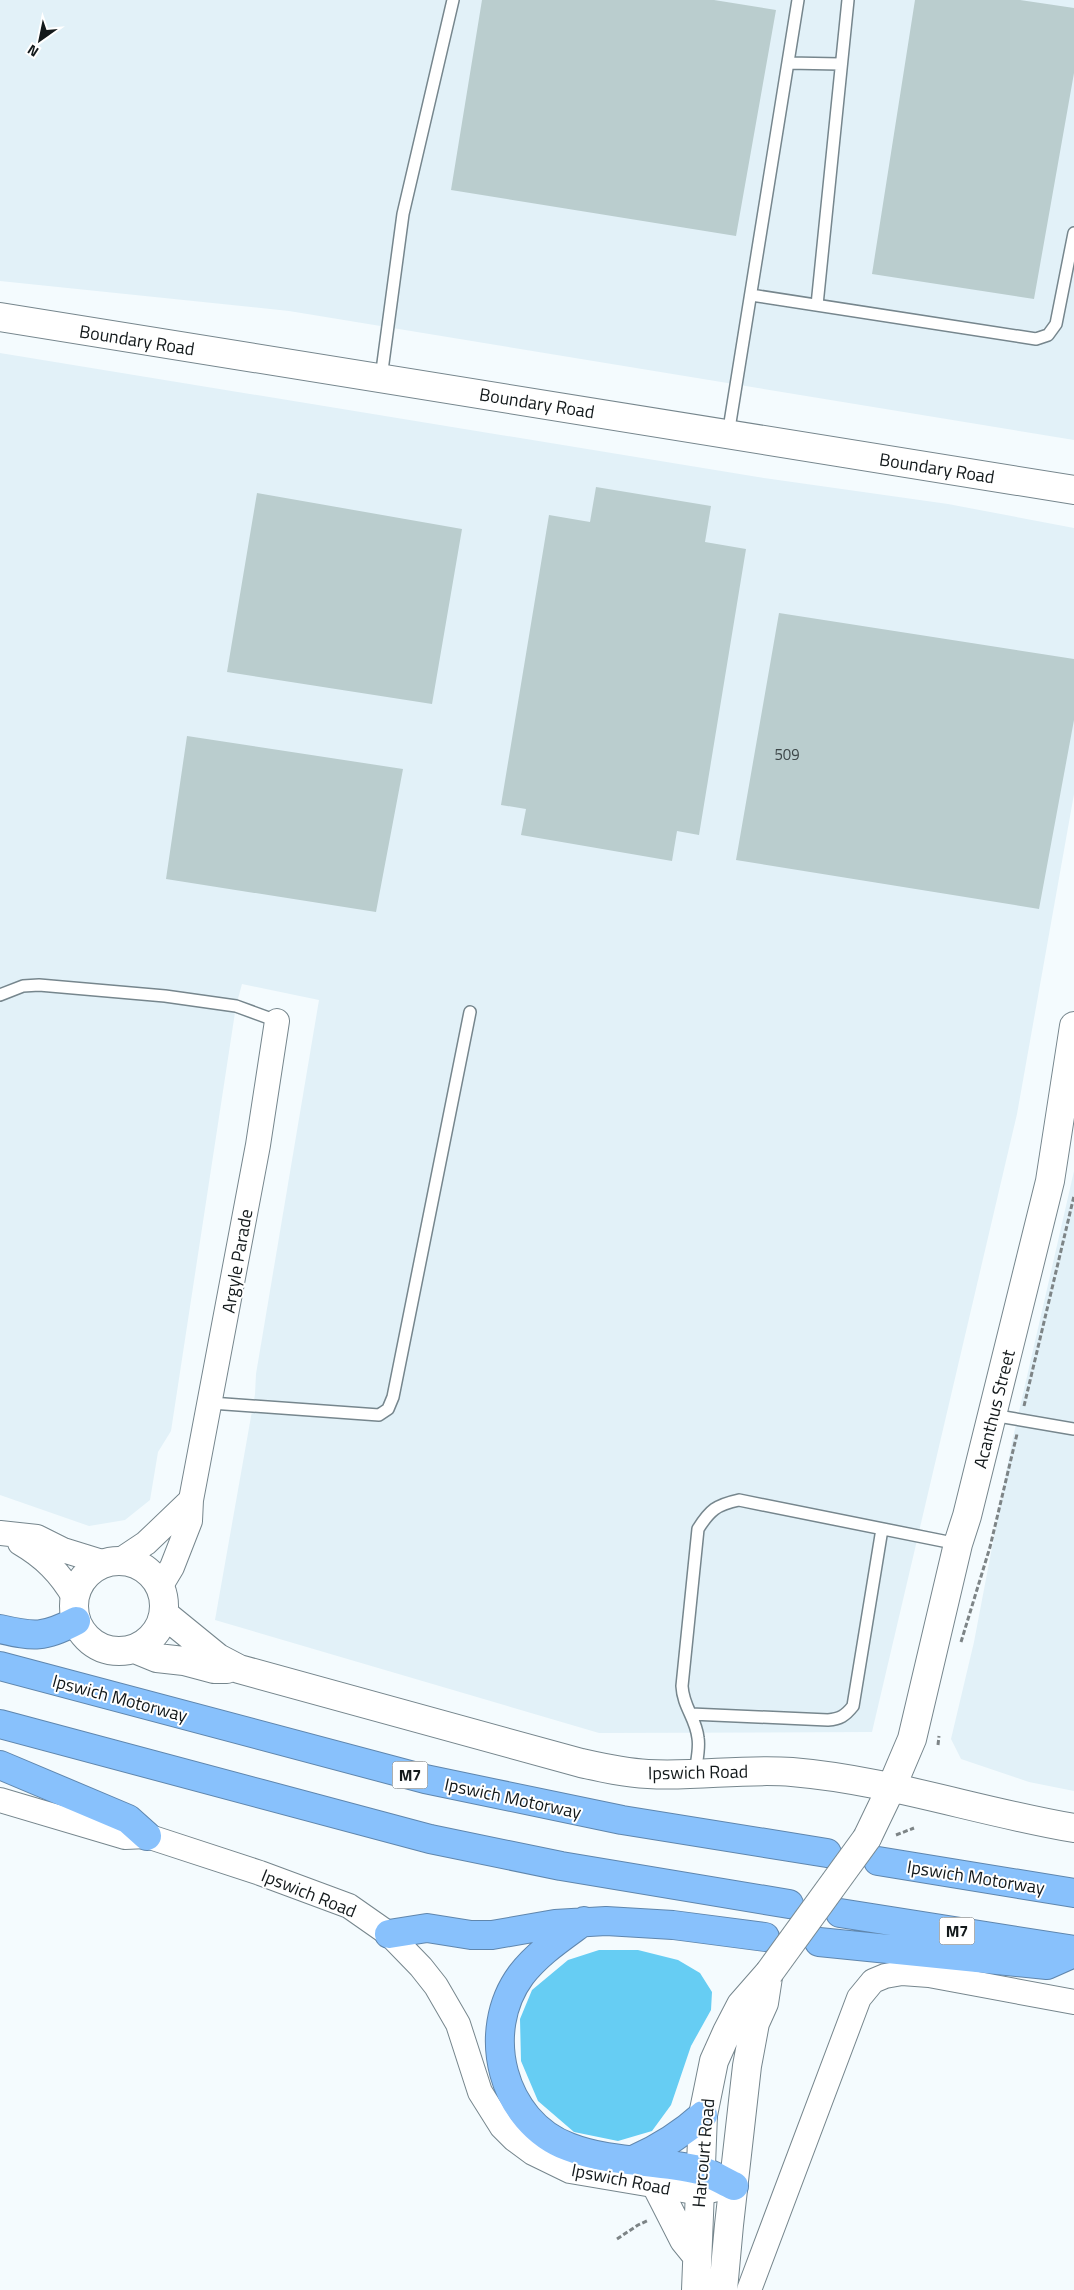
<svg xmlns="http://www.w3.org/2000/svg" width="1074" height="2290" viewBox="0 0 1074 2290" font-family="'Titillium Web',sans-serif">
	<rect width="100%" height="100%" fill="#f4fbfe"/>
	<path fill="#e2f1f8" d="M 0,0 L 1074,0 L 1074,440 L 289,311 L 0,281 Z
		M 0,353 L 764,478 L 948,504 L 1074,528 L 1074,794 L 1017,1114 L 872,1732 L 599,1733 L 215,1620 L 255,1394 L 256,1374 L 319,1000 L 242,984 L 236,1006 L 171,1431 L 158,1452 L 150,1500 L 125,1520 L 89,1526 L 0,1495 Z
		M 1074,1171 L 1074,1791 L 1029,1782 L 961,1759 L 951,1739 L 974,1642 L 1012,1442 Z"/>
	<path fill="#66cdf3" d="M 599,1950 L 638,1950 L 678,1960 L 700,1973 L 712,1992 L 711,2010 L 691,2046 L 671,2105 L 652,2131 L 618,2141 L 574,2132 L 538,2101 L 521,2061 L 520,2019 L 532,1990 L 568,1960 Z"/>
	<path fill="#bacdce" d="M 482,0 L 714,0 L 776,10 L 736,236 L 451,190 Z
		M 915,0 L 1020,0 L 1074,8 L 1074,73 L 1034,299 L 872,274 Z
		M 596,487 L 711,506 L 705,542 L 746,549 L 699,835 L 677,831 L 672,861 L 521,835 L 526,809 L 501,805 L 549,515 L 590,522 Z
		M 257,493 L 462,529 L 432,704 L 227,672 Z
		M 779,613 L 1074,659 L 1074,720 L 1039,909 L 736,860 Z
		M 187,736 L 403,769 L 376,912 L 166,879 Z"/>
	<g fill="none" stroke-linecap="round" stroke-linejoin="round">
		<defs>
			<path id="lane" d="M 788,63 L 840,64
				M 751,295 L 1036,339 L 1048,335 L 1056,324 L 1074,233
				M 817,305 L 848,0
				M 381,378 L 403,214 L 453,0
				M 728,435 L 798,0
				M 0,995 L 23,986 L 39,985 L 165,996 L 236,1006 L 277,1021
				M 211,1403 L 379,1415 L 388,1409 L 393,1397 L 470,1012
				M 992,1415 L 1074,1429
				M 691,1714 L 828,1720 C 840,1719 845,1716 853,1706 L 882,1529
				M 695,1774 C 696,1763 700,1749 698,1738 C 696,1718 683,1707 682,1686 L 698,1529 C 710,1510 716,1505 739,1500 L 958,1544"/>
			<path id="street" d="M 0,1533 L 37,1537 L 63,1550 L 105,1563
				M 20,1543 C 44,1557 60,1573 74,1597
				M 119,1561 L 146,1543 L 191,1500
				M 160,1587 L 172,1567 L 190,1521 L 191,1500 L 258,1145 L 277,1021
				M 0,1800 L 125,1837 L 147,1836 L 260,1873 L 349,1906 L 389,1934 L 421,1967 L 436,1986 L 458,2024 L 480,2092 L 502,2127 L 514,2139 L 533,2153 L 570,2171 L 700,2193 L 717,2189
				M 749,2290 L 859,1998 L 873,1981 L 885,1976 L 902,1973 L 929,1975 L 1074,2002"/>
			<path id="secondary" d="M 0,317 L 1074,490
				M74 1606a45 45 0 1 1 90 0a45 45 0 1 1-90 0Z
				M 164,1614 L 218,1658 L 239,1669 L 581,1763 C 603,1768 625,1773 648,1774 C 696,1777 744,1768 792,1772 C 888,1780 979,1812 1074,1828
				M 135,1649 L 157,1658 L 184,1661 L 214,1669 L 227,1669
				M 867,1838 L 892,1786 L 912,1739 L 958,1544 L 967,1516 L 1050,1181 L 1074,1026
				M 657,2187 L 684,2240 L 697,2256
				M 696,2290 L 703,2115 L 714,2061 L 727,2032 L 741,2005 L 769,1973
				M 723,2290 L 729,2225 L 747,2066 L 755,2023 L 764,2003 L 768,1977"/>
			<path id="highway" d="M 0,1629 C 34,1637 44,1638 76,1621
				M 0,1666 L 425,1779 L 622,1820 L 827,1853
				M 0,1724 L 430,1839 L 561,1866 L 789,1904
				M 0,1765 L 128,1819 L 147,1836
				M 878,1861 L 1074,1893
				M 840,1913 L 1074,1950
				M 584,1921 C 561,1938 538,1953 521,1975 C 479,2032 502,2122 569,2147 C 610,2163 656,2160 699,2170 C 711,2173 723,2181 734,2186
				M 389,1934 L 427,1928 L 471,1935 L 492,1935 L 555,1924 L 606,1921 L 673,1925 L 765,1937
				M 819,1942 L 1047,1965 L 1074,1953
				M 633,2160 C 660,2148 681,2135 703,2115"/>
		</defs>
		<use href="#lane" stroke="#76868d" stroke-width="14"/>
		<use href="#street" stroke="#76868d" stroke-width="26"/>
		<use href="#secondary" stroke="#76868d" stroke-width="30"/>
		<use href="#highway" stroke="#5f86ad" stroke-width="30"/>
		<path stroke="#7d8486" stroke-width="3" stroke-dasharray="5 2.5" stroke-linecap="butt" d="M 1024,1406 L 1074,1196
			M 961,1642 L 990,1547 L 1017,1434
			M 938,1745 L 939,1736
			M 896,1835 L 914,1828
			M 617,2239 L 638,2225 L 649,2220"/>
		<use href="#lane" stroke="#fff" stroke-width="11"/>
		<use href="#street" stroke="#fff" stroke-width="24"/>
		<use href="#secondary" stroke="#fff" stroke-width="28"/>
		<use href="#highway" stroke="#88c1fc" stroke-width="28"/>
		<defs>
			<path id="secondary-bridge" d="M 769,1973 L 867,1838"/>
		</defs>
		<use href="#secondary-bridge" stroke="#76868d" stroke-width="30" stroke-linecap="butt"/>
		<use href="#secondary-bridge" stroke="#fff" stroke-width="28"/>
	</g>
	<g text-anchor="middle" dominant-baseline="central" stroke-width="4" stroke-linejoin="round" paint-order="stroke">
		<g font-size="15" fill="#3d4648">
			<text x="787" y="754">509</text>
		</g>
		<g fill="#fff" stroke="#5a5e5f" stroke-width="1">
			<rect x="392.5" y="1761.5" width="35" height="27" rx="4"/>
			<rect x="939.5" y="1917.5" width="35" height="27" rx="4"/>
		</g>
		<g font-size="16" font-weight="bold" fill="#13191b">
			<text x="410" y="1775">M7</text>
			<text x="957" y="1931">M7</text>
		</g>
		<g font-size="18" fill="#13191b" stroke="#fff">
			<text transform="translate(137 340) rotate(9)">Boundary Road</text>
			<text transform="translate(537 403) rotate(9)">Boundary Road</text>
			<text transform="translate(937 468) rotate(9)">Boundary Road</text>
			<text transform="translate(237 1261) rotate(-80)">Argyle Parade</text>
			<text transform="translate(994 1409) rotate(-76)">Acanthus Street</text>
			<text transform="translate(120 1698) rotate(15)">Ipswich Motorway</text>
			<text transform="translate(698 1772) rotate(-1)">Ipswich Road</text>
			<text transform="translate(513 1798) rotate(12)">Ipswich Motorway</text>
			<text transform="translate(976 1877) rotate(9)">Ipswich Motorway</text>
			<text transform="translate(309 1893) rotate(22)">Ipswich Road</text>
			<text transform="translate(703 2153) rotate(-85)">Harcourt Road</text>
			<text transform="translate(621 2179) rotate(11)">Ipswich Road</text>
		</g>
	</g>
	<g transform="translate(40 40) rotate(213)" stroke="#ffffff" stroke-width="4" paint-order="stroke">
	<path d="M0-4L9 19L0 12L-9 19Z" fill="#13191b"/>
	<text y="-8" font-size="14" font-weight="bold" text-anchor="middle" fill="#13191b">N</text>
	</g>
</svg>
